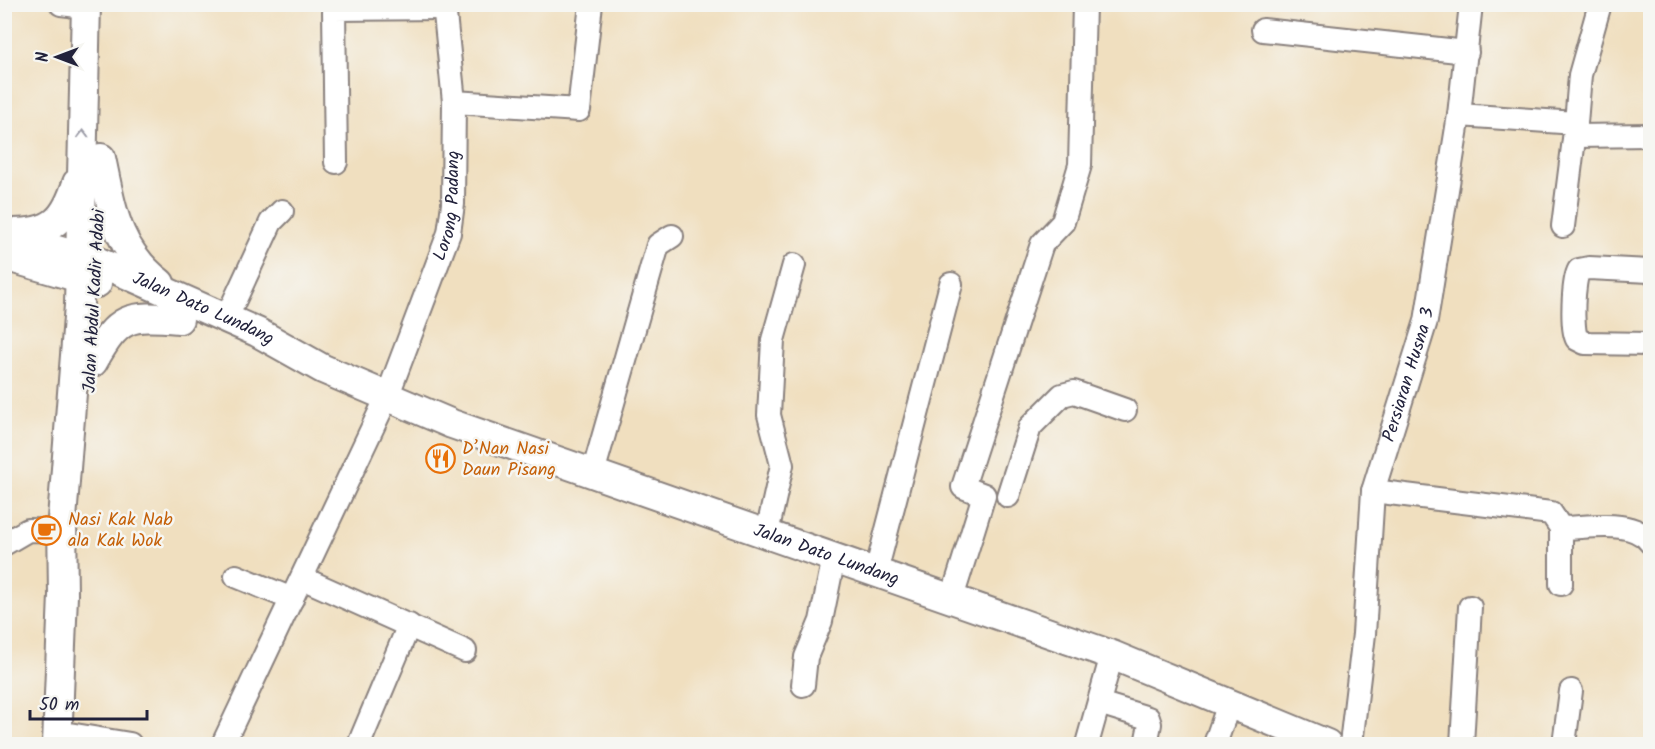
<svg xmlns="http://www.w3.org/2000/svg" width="1655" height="749" viewBox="0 0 1655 749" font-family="Kalam,sans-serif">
	<rect width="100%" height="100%" fill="#f6f6f2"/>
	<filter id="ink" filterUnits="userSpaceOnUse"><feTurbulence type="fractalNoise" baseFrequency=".0167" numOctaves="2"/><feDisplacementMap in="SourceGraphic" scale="12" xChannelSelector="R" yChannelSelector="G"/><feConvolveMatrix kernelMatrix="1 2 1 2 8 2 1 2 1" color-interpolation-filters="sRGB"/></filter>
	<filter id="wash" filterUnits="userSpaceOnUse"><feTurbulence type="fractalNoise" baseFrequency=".008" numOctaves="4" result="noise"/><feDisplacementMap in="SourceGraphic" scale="24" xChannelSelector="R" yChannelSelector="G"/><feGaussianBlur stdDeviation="1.35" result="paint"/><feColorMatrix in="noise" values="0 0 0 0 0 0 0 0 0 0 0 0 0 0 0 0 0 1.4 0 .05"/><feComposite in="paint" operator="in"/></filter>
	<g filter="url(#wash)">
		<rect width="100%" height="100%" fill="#f0dfbf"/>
	</g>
	<g filter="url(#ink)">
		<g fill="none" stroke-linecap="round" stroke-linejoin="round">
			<defs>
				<g id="minor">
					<path d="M 61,4 L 86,7"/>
					<path d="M 1263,30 L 1467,52"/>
					<path d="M 454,102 L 579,110 L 591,4"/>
					<path d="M 1459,115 L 1576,123 L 1580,75 L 1600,4"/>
					<path d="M 1576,136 L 1650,135"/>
					<path d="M 336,162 L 334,9 L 444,8"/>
					<path d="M 1563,226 L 1576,123"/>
					<path d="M 1650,271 L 1589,268 L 1579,270 C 1573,280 1571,329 1577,339 L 1585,343 L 1650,344"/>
					<path d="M 226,319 L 271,222 L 282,211"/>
					<path d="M 593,473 L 658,245 L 672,236"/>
					<path d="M 1373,491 L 1551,513 L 1561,528 L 1561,584"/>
					<path d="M 1008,496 L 1030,427 L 1062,395 L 1074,392 L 1125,410"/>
					<path d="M 1561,528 C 1588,528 1633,518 1650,542"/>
					<path d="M 767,533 L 782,465 L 769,415 L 773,340 L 794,265"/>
					<path d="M 4,544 L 28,530 L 63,531"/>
					<path d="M 876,572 L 951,284"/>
					<path d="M 236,576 L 292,599"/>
					<path d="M 302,578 L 465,651"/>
					<path d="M 952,598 L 984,495 L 963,487 L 1042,244 L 1063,222 L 1080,165 L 1084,4"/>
					<path d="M 803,685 L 806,657 L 821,621 L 834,557"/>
					<path d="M 1099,703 L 1148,718 L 1150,724 L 1146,744"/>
					<path d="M 57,732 L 130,744"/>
					<path id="s1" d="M 223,744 L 387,397 L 449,233 L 453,204 L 454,102 L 444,4"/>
					<path d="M 359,744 L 409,625"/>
					<path d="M 1087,744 L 1112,655"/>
					<path d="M 1215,744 L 1229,704"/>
					<path id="s2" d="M 1351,744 L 1364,634 L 1373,491 L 1426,321 L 1459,115 L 1471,4"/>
					<path d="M 1462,744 L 1470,607"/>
					<path d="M 1564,744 L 1571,691"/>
				</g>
				<g id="major">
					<path d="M 101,158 C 112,209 116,249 160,283"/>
					<path d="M 13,233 C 53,233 65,220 77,183"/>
					<path id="s3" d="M 4,235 L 99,262 L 257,332 L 323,369 L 452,424 L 1112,655 L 1327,744"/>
					<path d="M 4,256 L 97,283"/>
					<path d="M 93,362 C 119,316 127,315 179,319"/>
					<path d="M 57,744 L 63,595 L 62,519 L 79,305 L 86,4"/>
				</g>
			</defs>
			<use href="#minor" stroke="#89807d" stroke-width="26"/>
			<use href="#major" stroke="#89807d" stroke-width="32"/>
			<use href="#minor" stroke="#fff" stroke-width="22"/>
			<use href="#major" stroke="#fff" stroke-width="28"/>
		</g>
		<defs><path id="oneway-chevron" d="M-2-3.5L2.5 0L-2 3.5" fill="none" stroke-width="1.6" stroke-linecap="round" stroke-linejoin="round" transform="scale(1.5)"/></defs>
		<use stroke="#9c9ca7" href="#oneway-chevron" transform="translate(83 134) rotate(-89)"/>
	</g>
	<defs>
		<symbol id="restaurant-ring" viewBox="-11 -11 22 22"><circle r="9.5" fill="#f6f6f2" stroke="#e8710a" stroke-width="1.5"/><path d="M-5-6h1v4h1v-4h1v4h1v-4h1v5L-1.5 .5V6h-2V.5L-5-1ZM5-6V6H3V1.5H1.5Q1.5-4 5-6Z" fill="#e8710a"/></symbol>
		<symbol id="cafe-ring" viewBox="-11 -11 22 22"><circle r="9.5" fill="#f6f6f2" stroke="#e8710a" stroke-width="1.5"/><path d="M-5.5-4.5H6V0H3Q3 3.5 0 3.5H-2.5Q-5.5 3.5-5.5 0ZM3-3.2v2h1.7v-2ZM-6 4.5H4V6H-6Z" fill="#e8710a"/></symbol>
	</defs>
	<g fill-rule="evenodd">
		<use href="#restaurant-ring" x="424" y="442" width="33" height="33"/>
		<use href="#cafe-ring" x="30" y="514" width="33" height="33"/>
	</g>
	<g text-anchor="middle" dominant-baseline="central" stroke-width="5" stroke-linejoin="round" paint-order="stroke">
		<g font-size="18" fill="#22223b" stroke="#f6f6f2">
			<text stroke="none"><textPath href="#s1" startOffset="586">Lorong Padang</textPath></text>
			<text transform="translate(95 301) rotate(-87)">Jalan Abdul Kadir Adabi</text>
			<text stroke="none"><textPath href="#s3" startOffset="213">Jalan Dato Lundang</textPath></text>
			<text stroke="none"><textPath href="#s2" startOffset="376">Persiaran Husna 3</textPath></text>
			<text stroke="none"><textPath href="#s3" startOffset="884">Jalan Dato Lundang</textPath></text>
		</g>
		<g font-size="18" fill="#c56008" stroke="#f6f6f2" text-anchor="start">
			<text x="462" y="449">D’Nan Nasi<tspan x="462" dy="21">Daun Pisang</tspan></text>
			<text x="68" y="520">Nasi Kak Nab<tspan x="68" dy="21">ala Kak Wok</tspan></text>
		</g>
	</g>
	<rect width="1655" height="749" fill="none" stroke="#f6f6f2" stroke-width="24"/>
	<g transform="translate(57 57) rotate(270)" stroke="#f6f6f2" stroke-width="4.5" paint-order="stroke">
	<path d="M0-4.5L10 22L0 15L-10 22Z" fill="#22223b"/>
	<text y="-9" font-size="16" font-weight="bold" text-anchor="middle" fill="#22223b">N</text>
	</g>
	<path d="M30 710v9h117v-9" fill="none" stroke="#22223b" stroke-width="3"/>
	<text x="39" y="710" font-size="18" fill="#22223b" stroke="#f6f6f2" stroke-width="4.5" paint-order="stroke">50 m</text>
</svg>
